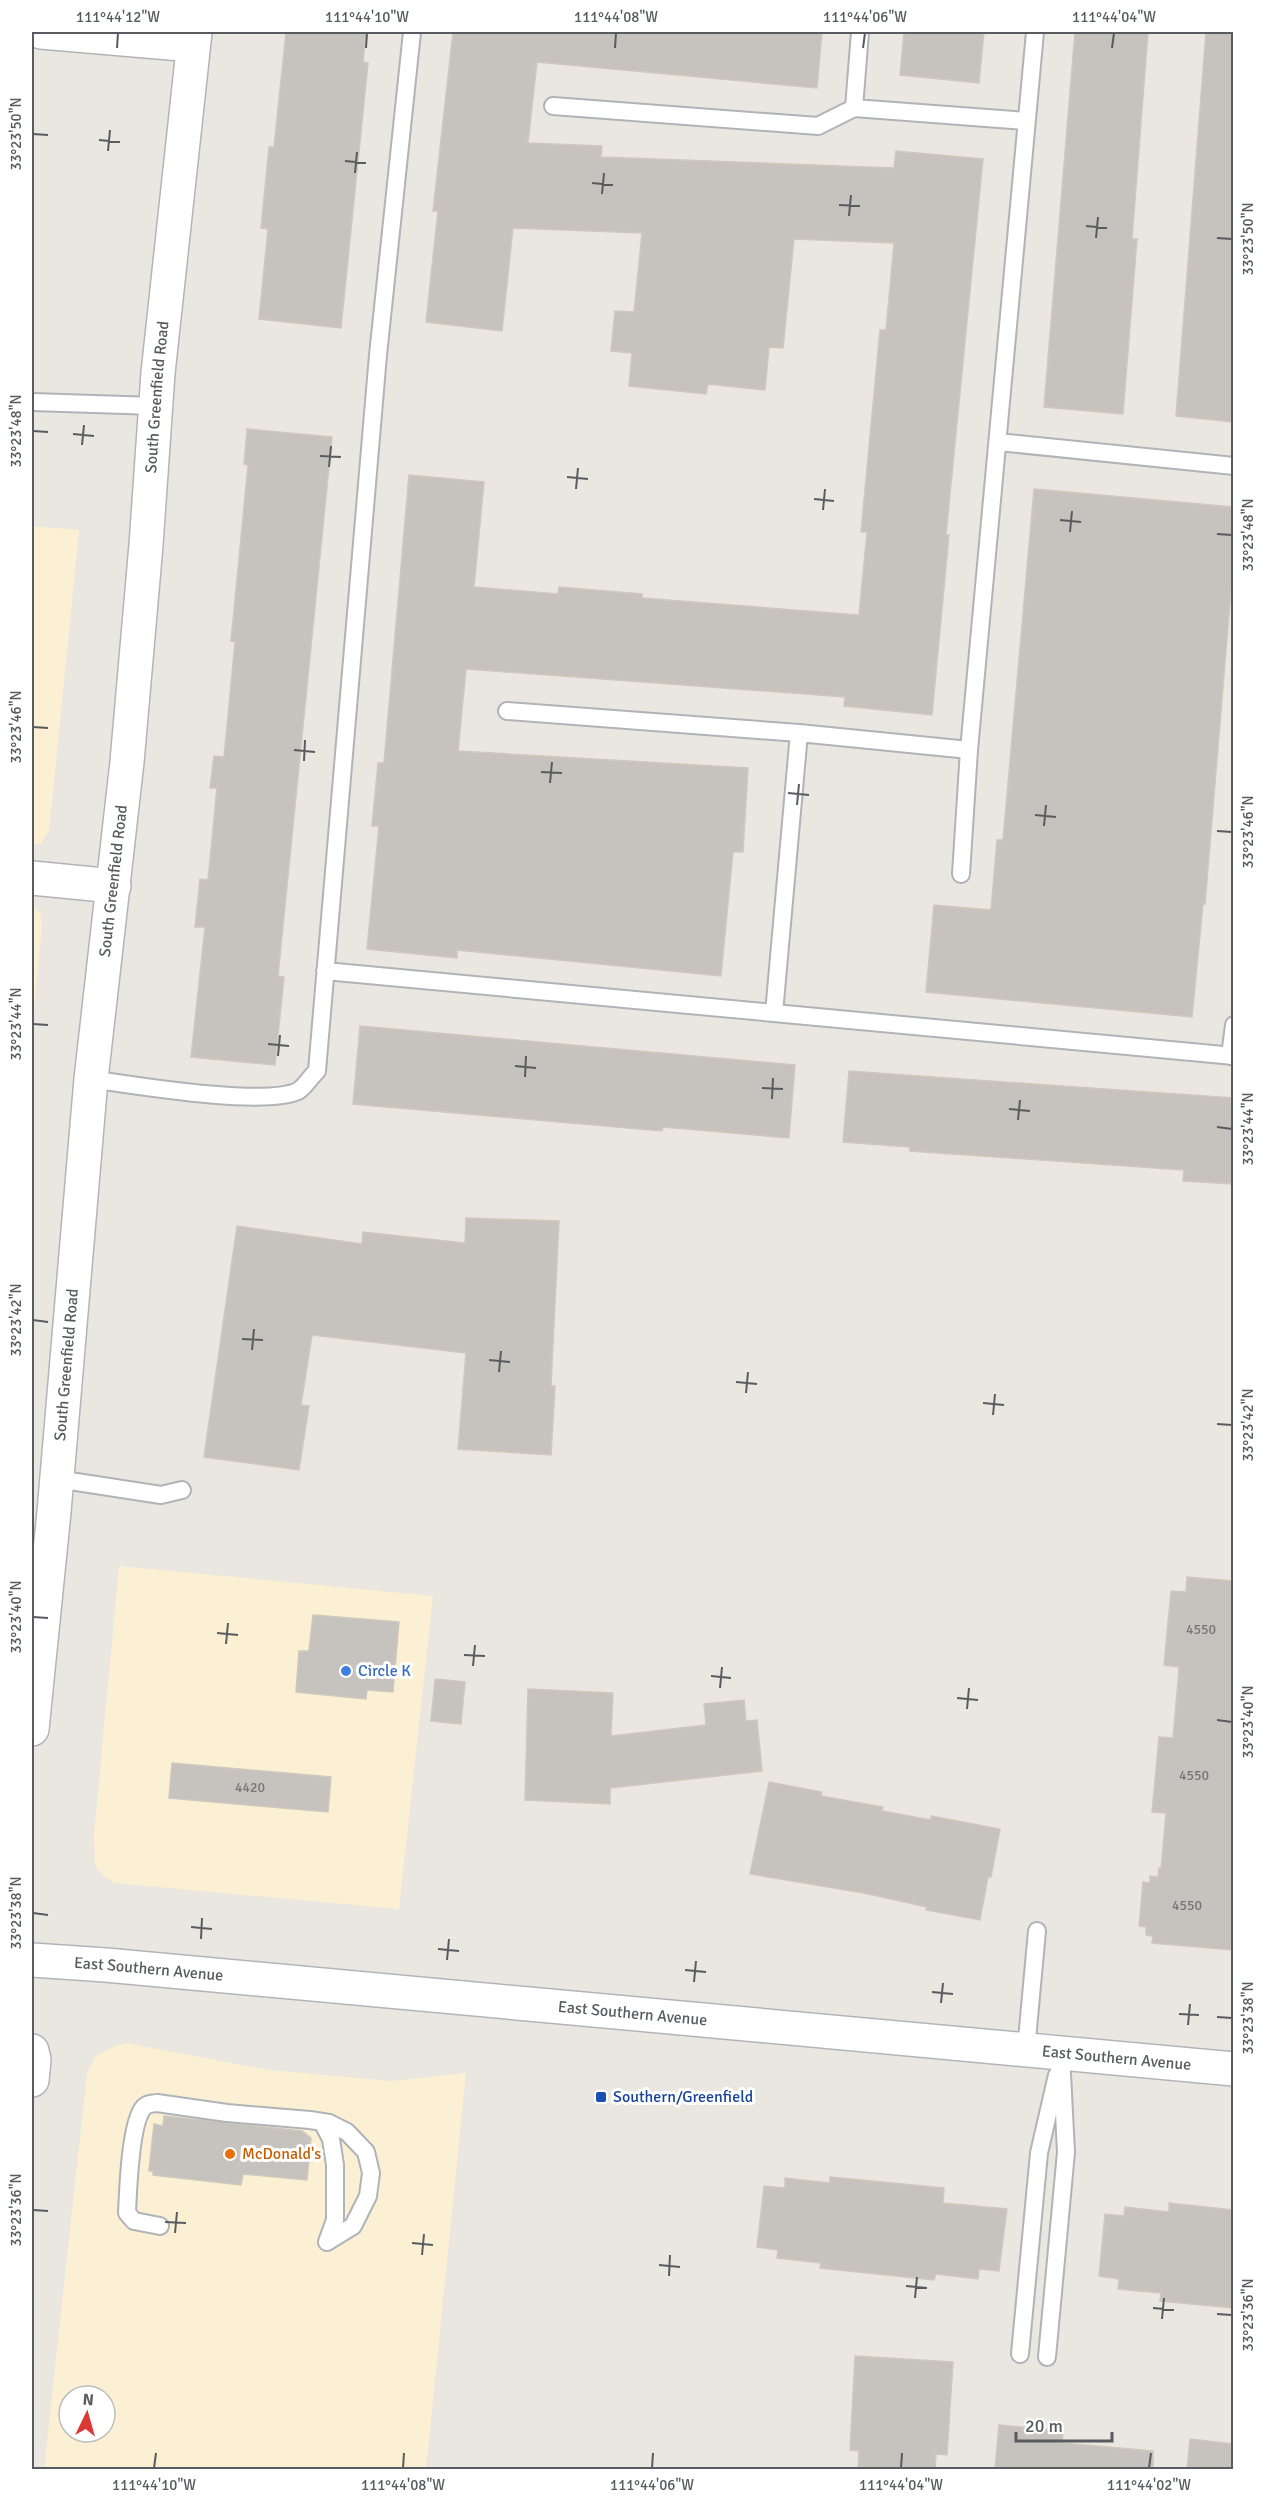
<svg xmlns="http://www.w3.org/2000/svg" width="1265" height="2501" viewBox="0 0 1265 2501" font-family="Signika,sans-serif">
	<rect width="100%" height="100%" fill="#eae7e0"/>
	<path fill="#fbf0d4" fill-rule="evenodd" d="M 32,526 L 79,530 L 49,831 L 40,844 L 32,845 Z
		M 32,904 L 41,915 L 42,926 L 32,1027 Z
		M 119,1566 L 433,1596 L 399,1909 L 115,1883 L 104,1876 L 95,1866 L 94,1835 Z
		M 126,2043 L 268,2070 L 391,2081 L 466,2073 L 426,2469 L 44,2470 L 87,2073 L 95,2057 L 110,2048 ZM 69,2396 L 105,2396 L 105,2432 L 69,2432 Z"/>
	<path fill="#c6c2bd" stroke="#cec9be" stroke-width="1.5" d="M 286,32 L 366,32 L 363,62 L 368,63 L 341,328 L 259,319 L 268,229 L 261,228 L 269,147 L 274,147 Z
		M 453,32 L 822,32 L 817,88 L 537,62 L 528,143 L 602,146 L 601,157 L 894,168 L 896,151 L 983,159 L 946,535 L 949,535 L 932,715 L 844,706 L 845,697 L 466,669 L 458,751 L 748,768 L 743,852 L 733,852 L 721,976 L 457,950 L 457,958 L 367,949 L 379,826 L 372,826 L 378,763 L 384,763 L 409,475 L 484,482 L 474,587 L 558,594 L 559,587 L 642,594 L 642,598 L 859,615 L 867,532 L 861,532 L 880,330 L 886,330 L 894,243 L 794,239 L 783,348 L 769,347 L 765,390 L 708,384 L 706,394 L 629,386 L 632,353 L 611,351 L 615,311 L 634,312 L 642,233 L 513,228 L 502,331 L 426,322 L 438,211 L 433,211 Z
		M 904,32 L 984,32 L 979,83 L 900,75 Z
		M 1075,32 L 1148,32 L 1132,239 L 1137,239 L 1123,414 L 1044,407 Z
		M 1206,32 L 1233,32 L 1233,422 L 1176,416 Z
		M 247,429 L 332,437 L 278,976 L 284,977 L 275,1065 L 191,1057 L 205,927 L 195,927 L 200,879 L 208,880 L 217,788 L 210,788 L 214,756 L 224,757 L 235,642 L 231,641 L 248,465 L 244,464 Z
		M 1034,489 L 1233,507 L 1233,566 L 1205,904 L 1203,904 L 1192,1017 L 926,992 L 934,905 L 991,910 L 997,840 L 1003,840 Z
		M 360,1026 L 795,1065 L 789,1138 L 663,1127 L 662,1131 L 353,1104 Z
		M 849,1071 L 1233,1098 L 1233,1184 L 1183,1181 L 1184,1170 L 910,1151 L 910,1147 L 843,1142 Z
		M 466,1218 L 559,1221 L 551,1386 L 555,1386 L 551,1455 L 458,1449 L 466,1353 L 312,1335 L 301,1405 L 309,1406 L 299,1470 L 204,1457 L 237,1226 L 362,1244 L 363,1232 L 465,1243 Z
		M 1187,1577 L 1233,1581 L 1233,1950 L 1152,1943 L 1153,1936 L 1146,1935 L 1146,1927 L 1139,1926 L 1143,1882 L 1150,1883 L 1150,1876 L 1158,1877 L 1159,1868 L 1161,1869 L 1166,1813 L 1152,1812 L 1159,1737 L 1173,1738 L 1178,1681 L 1179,1667 L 1164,1665 L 1171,1591 L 1186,1592 Z
		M 313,1615 L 399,1622 L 393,1692 L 367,1690 L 366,1699 L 296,1692 L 299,1651 L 309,1651 Z
		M 435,1679 L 465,1682 L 461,1724 L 431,1721 Z
		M 528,1689 L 613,1693 L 611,1736 L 706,1725 L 704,1704 L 744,1700 L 746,1721 L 757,1720 L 762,1771 L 610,1788 L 610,1804 L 525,1800 Z
		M 172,1763 L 331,1777 L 328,1812 L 169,1798 Z
		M 769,1782 L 822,1792 L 821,1796 L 883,1807 L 882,1811 L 931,1820 L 931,1816 L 1000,1829 L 991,1877 L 988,1877 L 980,1920 L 926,1910 L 927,1907 L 864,1893 L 750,1874 Z
		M 164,2116 L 302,2131 L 311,2138 L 307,2180 L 243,2174 L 241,2185 L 153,2175 L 153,2171 L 149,2171 L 154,2124 L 163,2126 Z
		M 830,2177 L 944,2188 L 943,2203 L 1007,2209 L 999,2271 L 979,2269 L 978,2279 L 936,2274 L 934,2280 L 820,2268 L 821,2263 L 777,2258 L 778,2250 L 757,2247 L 764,2186 L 785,2188 L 785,2178 L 830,2183 Z
		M 1169,2203 L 1233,2210 L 1233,2308 L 1160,2301 L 1161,2293 L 1118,2289 L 1119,2279 L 1099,2276 L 1105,2214 L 1124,2216 L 1125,2207 L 1169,2212 Z
		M 855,2356 L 953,2362 L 947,2455 L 936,2454 L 935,2469 L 858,2469 L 859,2451 L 850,2450 Z
		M 999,2425 L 1063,2431 L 1062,2443 L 1153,2451 L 1153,2469 L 995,2469 Z
		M 1190,2439 L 1233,2444 L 1233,2469 L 1187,2469 Z"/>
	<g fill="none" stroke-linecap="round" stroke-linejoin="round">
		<defs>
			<path id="service" d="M 553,106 L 818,126 L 854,108 L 1026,121
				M 854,108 L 860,32
				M 32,402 L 156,406
				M 998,442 L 1234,466
				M 507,711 L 799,733 L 969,750
				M 961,874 L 969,750 L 1035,32
				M 325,971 L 1234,1056
				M 774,1013 L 799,733
				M 1230,1056 L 1234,1025
				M 91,1079 C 133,1085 264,1107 298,1091 C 305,1087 311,1076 317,1071 L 378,355 L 412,32
				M 57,1479 L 161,1495 L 182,1490
				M 1026,2050 L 1037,1931
				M 322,2122 L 331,2139 L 335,2165 L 335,2220 L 327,2242
				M 160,2226 L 134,2221 L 127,2213 C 128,2192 130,2122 144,2107 C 148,2103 151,2104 157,2103 L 227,2113 L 310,2120 L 329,2123 L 347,2132 L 366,2152 L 371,2173 L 368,2196 L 353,2226 L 327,2242
				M 1020,2354 L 1039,2153 L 1057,2075
				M 1047,2357 L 1066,2152 L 1061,2054"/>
			<path id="minor" d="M 41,32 L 193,45
				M 32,878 L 114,886"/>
			<g id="secondary">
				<path id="s1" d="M 32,1729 L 54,1512 L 91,1079 L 127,762 L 146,545 L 158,373 L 195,32"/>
				<path id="s2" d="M 32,1960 L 106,1965 L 1234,2069"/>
				<path d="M 32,2051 L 34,2060 L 32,2080"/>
			</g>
		</defs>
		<use href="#service" stroke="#b0b3b7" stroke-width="20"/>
		<use href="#minor" stroke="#b0b3b7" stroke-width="36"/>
		<use href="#secondary" stroke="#b1b5ba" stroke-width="36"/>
		<use href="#service" stroke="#fff" stroke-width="16"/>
		<use href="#minor" stroke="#fff" stroke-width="33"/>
		<use href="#secondary" stroke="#fff" stroke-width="33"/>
	</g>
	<path fill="none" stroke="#585c60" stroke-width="2" d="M 117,48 L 118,33M 366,48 L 367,33M 615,48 L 616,33M 863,48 L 865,33M 1112,48 L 1114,33M 33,134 L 48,135M 99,140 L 120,142M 108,151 L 110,130M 345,161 L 366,163M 355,173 L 357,152M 592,183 L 613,185M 602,194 L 604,173M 839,205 L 860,206M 849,216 L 851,195M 1086,226 L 1107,228M 1096,238 L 1098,217M 1217,238 L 1232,239M 33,431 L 48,432M 73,434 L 94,436M 82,445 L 84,425M 320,456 L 341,457M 329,467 L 331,446M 567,477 L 588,479M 576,489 L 578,468M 814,499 L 834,501M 823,510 L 825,489M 1060,520 L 1081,522M 1070,532 L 1072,511M 1217,534 L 1232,535M 33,727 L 48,728M 294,750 L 315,752M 304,761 L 305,740M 541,772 L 562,773M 550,783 L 552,762M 788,793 L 809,795M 797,805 L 799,784M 1035,815 L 1056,817M 1044,826 L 1046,805M 1217,831 L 1232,832M 33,1024 L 48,1025M 268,1044 L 289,1046M 278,1056 L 280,1035M 515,1066 L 536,1068M 525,1077 L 526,1056M 762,1088 L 783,1089M 772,1099 L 773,1078M 1009,1109 L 1030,1111M 1018,1120 L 1020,1100M 1217,1127 L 1232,1129M 33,1320 L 48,1322M 242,1339 L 263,1340M 252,1350 L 254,1329M 489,1360 L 510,1362M 499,1372 L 501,1351M 736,1382 L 757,1384M 746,1393 L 748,1372M 983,1403 L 1004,1405M 993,1415 L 995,1394M 1217,1424 L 1232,1425M 33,1617 L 48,1618M 217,1633 L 238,1635M 226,1644 L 228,1623M 464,1655 L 485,1656M 473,1666 L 475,1645M 711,1676 L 731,1678M 720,1688 L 722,1667M 957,1698 L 978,1700M 967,1709 L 969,1688M 1217,1720 L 1232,1722M 33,1913 L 48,1915M 191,1927 L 212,1929M 201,1939 L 202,1918M 438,1949 L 459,1951M 447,1960 L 449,1939M 685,1970 L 706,1972M 694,1982 L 696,1961M 932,1992 L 953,1994M 941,2003 L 943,1983M 1179,2014 L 1199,2015M 1217,2017 L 1232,2018M 1188,2025 L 1190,2004M 33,2210 L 48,2211M 165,2222 L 186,2223M 175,2233 L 177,2212M 412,2243 L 433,2245M 422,2255 L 424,2234M 659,2265 L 680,2267M 669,2276 L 670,2255M 906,2286 L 927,2288M 915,2298 L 917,2277M 1153,2308 L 1174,2310M 1217,2314 L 1232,2315M 1162,2319 L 1164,2298M 154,2468 L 156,2453M 403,2468 L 404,2453M 652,2468 L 653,2453M 901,2468 L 902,2453M 1149,2468 L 1151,2453"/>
	<circle fill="#3f7fe0" stroke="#fff" stroke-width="2" cx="346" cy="1671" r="6"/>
	<rect fill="#1a4fb4" stroke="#fff" stroke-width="2" x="595" y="2091" width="12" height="12" rx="3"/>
	<circle fill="#e8710a" stroke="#fff" stroke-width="2" cx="230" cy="2154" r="6"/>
	<g text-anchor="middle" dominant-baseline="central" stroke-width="6" stroke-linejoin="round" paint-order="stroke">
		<g font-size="14" fill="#747677">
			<text x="1201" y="1629">4550</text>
			<text x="1194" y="1775">4550</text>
			<text x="250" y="1787">4420</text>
			<text x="1187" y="1905">4550</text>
		</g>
		<g font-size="16" fill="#585c60" stroke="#fff">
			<text stroke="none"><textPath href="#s1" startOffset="1338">South Greenfield Road</textPath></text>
			<text stroke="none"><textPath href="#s1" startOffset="852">South Greenfield Road</textPath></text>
			<text stroke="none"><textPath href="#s1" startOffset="366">South Greenfield Road</textPath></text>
			<text stroke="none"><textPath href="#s2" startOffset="117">East Southern Avenue</textPath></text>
			<text stroke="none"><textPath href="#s2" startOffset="603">East Southern Avenue</textPath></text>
			<text stroke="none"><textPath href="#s2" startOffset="1089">East Southern Avenue</textPath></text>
		</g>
		<g font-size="16" fill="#366cbe" stroke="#fff" text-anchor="start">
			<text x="358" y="1671">Circle K</text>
		</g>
		<g font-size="16" fill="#164399" stroke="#fff" text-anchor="start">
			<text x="613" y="2097">Southern/Greenfield</text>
		</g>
		<g font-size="16" fill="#c56008" stroke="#fff" text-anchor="start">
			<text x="242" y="2154">McDonald's</text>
		</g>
	</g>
	<rect width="1265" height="2501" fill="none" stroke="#ffffff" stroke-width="66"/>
	<g transform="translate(87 2414) rotate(5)"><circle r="28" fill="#ffffff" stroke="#bcbebf" stroke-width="1.5"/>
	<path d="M0-4.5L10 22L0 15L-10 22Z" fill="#dc3934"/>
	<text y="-9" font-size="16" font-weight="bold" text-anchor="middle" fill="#585c60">N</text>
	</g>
	<path d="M1016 2432v9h96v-9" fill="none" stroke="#585c60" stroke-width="3"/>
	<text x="1025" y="2432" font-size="18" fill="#585c60" stroke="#ffffff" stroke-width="4.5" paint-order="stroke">20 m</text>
	<rect x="33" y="33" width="1199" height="2435" fill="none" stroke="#585c60" stroke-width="2"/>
	<g font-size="15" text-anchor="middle" fill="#585c60">
		<text x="118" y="22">111°44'12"W</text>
		<text x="367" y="22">111°44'10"W</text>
		<text x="616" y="22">111°44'08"W</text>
		<text x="865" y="22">111°44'06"W</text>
		<text x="1114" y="22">111°44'04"W</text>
		<text transform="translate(16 134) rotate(-90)" y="5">33°23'50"N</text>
		<text transform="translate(1248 239) rotate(-90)" y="5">33°23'50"N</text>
		<text transform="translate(16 431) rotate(-90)" y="5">33°23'48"N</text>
		<text transform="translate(1248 535) rotate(-90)" y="5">33°23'48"N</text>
		<text transform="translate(16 727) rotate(-90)" y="5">33°23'46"N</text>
		<text transform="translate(1248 832) rotate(-90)" y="5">33°23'46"N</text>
		<text transform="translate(16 1024) rotate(-90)" y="5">33°23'44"N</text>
		<text transform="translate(1248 1129) rotate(-90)" y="5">33°23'44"N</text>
		<text transform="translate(16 1320) rotate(-90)" y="5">33°23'42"N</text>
		<text transform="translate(1248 1425) rotate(-90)" y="5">33°23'42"N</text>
		<text transform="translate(16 1617) rotate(-90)" y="5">33°23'40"N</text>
		<text transform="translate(1248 1722) rotate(-90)" y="5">33°23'40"N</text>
		<text transform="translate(16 1913) rotate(-90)" y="5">33°23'38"N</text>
		<text transform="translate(1248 2018) rotate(-90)" y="5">33°23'38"N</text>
		<text transform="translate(16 2210) rotate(-90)" y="5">33°23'36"N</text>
		<text transform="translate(1248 2315) rotate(-90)" y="5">33°23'36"N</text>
		<text x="154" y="2490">111°44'10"W</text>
		<text x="403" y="2490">111°44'08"W</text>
		<text x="652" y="2490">111°44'06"W</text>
		<text x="901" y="2490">111°44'04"W</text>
		<text x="1149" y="2490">111°44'02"W</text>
	</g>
</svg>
